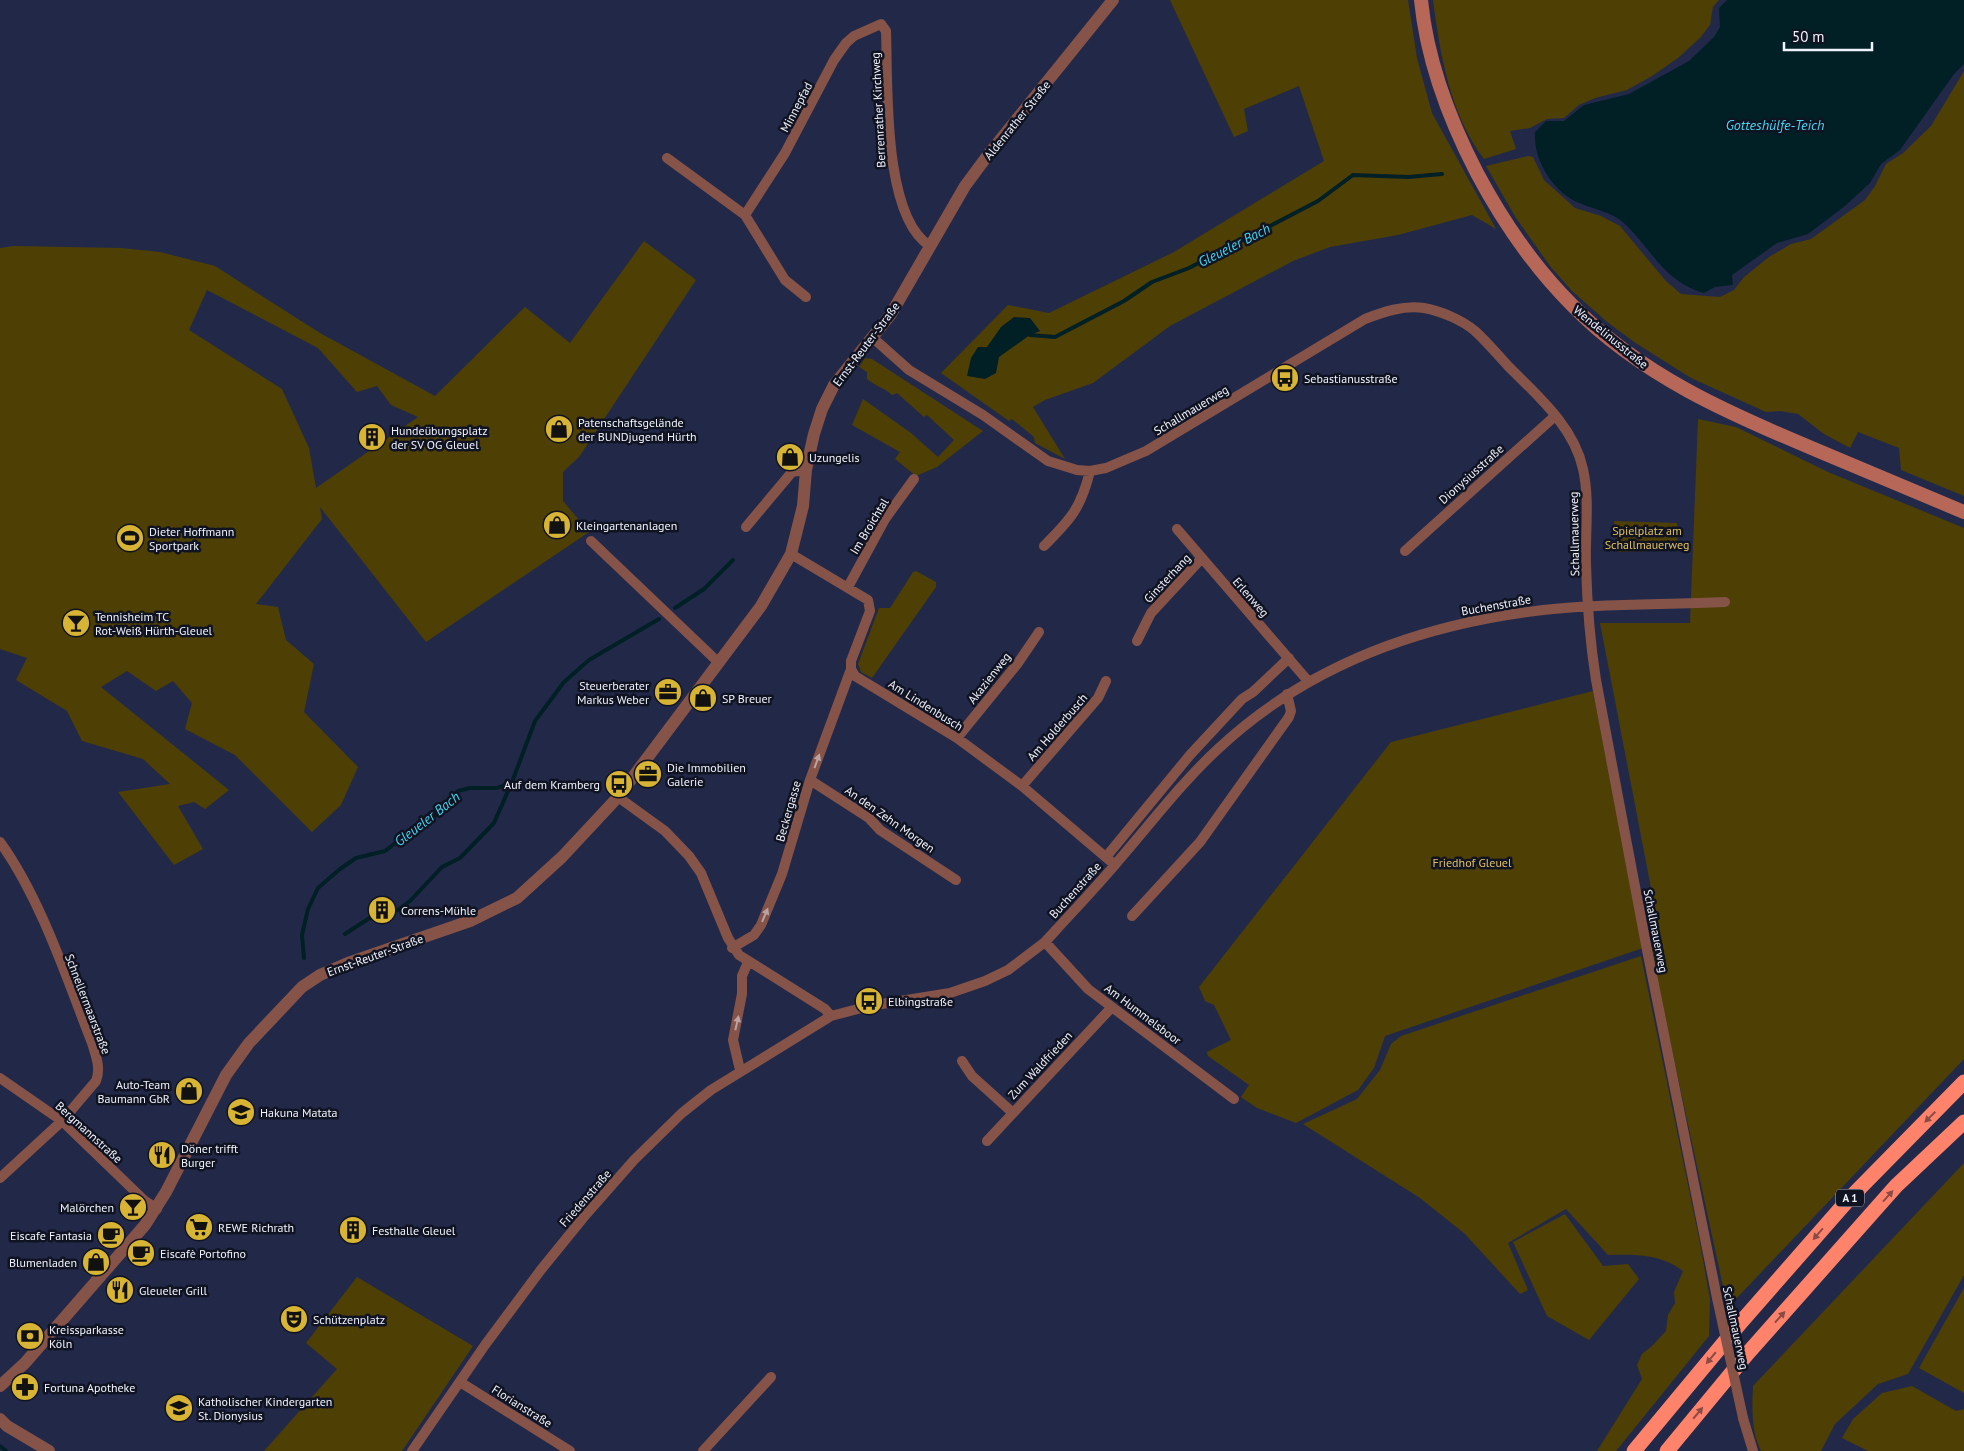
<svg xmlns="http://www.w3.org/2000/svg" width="1964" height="1451" viewBox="0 0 1964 1451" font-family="'PT Sans',sans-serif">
	<rect width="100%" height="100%" fill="#222948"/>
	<path fill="#4e3f05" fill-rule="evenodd" d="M 1170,0 L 1408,0 L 1417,58 L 1432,113 L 1496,229 L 1472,215 L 1398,235 L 1330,247 L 1293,261 L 1170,326 L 1093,383 L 1045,400 L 1033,407 L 1065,459 L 1035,443 L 1034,437 L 1012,419 L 1009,421 L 941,373 L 1008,305 L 1049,313 L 1174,252 L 1324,161 L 1299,86 L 1244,109 L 1248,131 L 1234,137 Z
		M 1433,0 L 1719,0 L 1713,7 L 1710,25 L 1700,38 L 1678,58 L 1652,76 L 1627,90 L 1595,98 L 1579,105 L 1564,118 L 1547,119 L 1530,128 L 1510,131 L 1516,149 L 1484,159 C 1450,114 1440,54 1433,0 Z
		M 1964,71 L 1964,496 L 1901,470 L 1899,448 L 1858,432 L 1850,448 L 1824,434 L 1798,414 L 1780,411 L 1766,412 L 1691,378 L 1634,342 L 1606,321 L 1572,291 L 1550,266 L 1516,218 L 1486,166 L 1528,156 L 1533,157 L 1544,180 L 1575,208 L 1601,216 L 1620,226 L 1665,280 L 1681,294 L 1720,297 L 1734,290 L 1744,277 L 1769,257 L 1791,244 L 1811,239 L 1865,200 L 1875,186 L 1886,164 L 1903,153 L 1931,126 Z
		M 644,241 L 696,280 L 579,457 L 563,472 L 563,501 L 589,532 L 426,642 L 320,507 L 322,519 L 256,604 L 278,607 L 286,640 L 314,664 L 304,712 L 358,767 L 341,805 L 312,832 L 235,755 L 185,729 L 192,703 L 173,681 L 156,691 L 127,671 L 101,687 L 229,790 L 205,809 L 194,802 L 178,806 L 203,849 L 174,865 L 118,792 L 170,784 L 143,759 L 82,741 L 67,711 L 16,680 L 27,658 L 0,649 L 0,248 L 14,246 L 121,248 L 160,252 L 215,266 L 320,333 L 435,396 L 525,307 L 570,343 ZM 207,290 L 318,348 L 357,392 L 377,386 L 391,405 L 418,417 L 316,488 L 309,448 L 282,389 L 189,330 Z
		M 865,358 L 872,359 L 983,431 L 937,467 L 916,476 L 895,459 L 900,452 L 852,425 L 863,399 L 911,433 L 938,457 L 954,440 L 927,415 L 924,417 L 897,393 L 892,395 C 883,387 875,386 867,379 L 867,372 L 859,367 Z
		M 1698,419 L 1736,427 L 1828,472 L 1964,528 L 1964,1059 L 1733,1302 L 1728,1301 L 1724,1291 L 1650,948 L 1662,945 L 1600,623 L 1690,623 Z
		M 1614,521 L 1677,523 L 1678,550 L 1618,552 Z
		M 916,571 L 936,582 L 936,587 L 872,678 L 861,672 L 858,664 L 879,608 L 890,608 L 913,572 Z
		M 1593,691 L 1643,948 L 1385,1036 L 1374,1068 L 1358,1090 L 1296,1123 L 1257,1108 L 1241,1097 L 1249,1085 L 1208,1056 L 1207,1052 L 1231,1040 L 1214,1005 L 1205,1001 L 1199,987 L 1391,742 Z
		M 1641,956 L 1700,1243 L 1710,1299 L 1709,1336 L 1616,1451 L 1597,1451 L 1642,1379 L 1637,1365 L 1642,1354 L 1652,1346 L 1666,1331 L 1668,1315 L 1675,1303 L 1674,1292 L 1683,1271 C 1662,1254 1634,1254 1608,1255 L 1566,1209 L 1508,1243 L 1528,1290 L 1520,1294 L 1465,1234 L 1420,1198 L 1303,1124 L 1357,1099 L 1380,1070 L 1391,1044 L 1401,1036 Z
		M 1964,1163 L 1964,1275 L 1908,1374 L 1878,1384 L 1835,1424 L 1821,1451 L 1761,1451 C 1751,1431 1752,1408 1753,1386 Z
		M 1565,1214 L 1603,1266 L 1628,1264 L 1639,1279 L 1589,1340 L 1547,1316 L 1513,1242 Z
		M 357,1277 L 473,1346 L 402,1451 L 264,1451 L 337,1369 L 306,1343 Z
		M 1964,1288 L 1964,1393 L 1919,1368 Z
		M 1912,1386 L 1956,1411 L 1964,1409 L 1964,1451 L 1868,1451 L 1842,1438 L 1853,1419 L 1882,1393 Z"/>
	<path fill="#012026" d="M 1727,0 L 1964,0 L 1964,64 L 1954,74 L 1900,150 L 1881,164 L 1870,183 L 1845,206 L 1808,234 L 1777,243 L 1732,275 L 1733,285 L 1715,287 L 1704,293 C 1664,281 1654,253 1627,226 C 1614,212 1595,210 1579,203 C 1553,192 1533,160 1535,132 L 1546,121 L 1564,121 L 1584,105 L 1629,94 L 1689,61 L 1714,37 L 1720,27 L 1719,8 Z
		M 1014,317 L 1030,318 L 1040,331 L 1030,335 L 999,357 L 996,373 L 985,379 L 967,376 L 971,358 L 978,347 L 987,347 L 1001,327 Z"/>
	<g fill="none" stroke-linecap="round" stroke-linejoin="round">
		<path stroke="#012026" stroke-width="4" d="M 1030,335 L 1055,337 L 1124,301 L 1152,282 L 1189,268 L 1318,201 L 1353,175 L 1408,177 L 1442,174
			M 675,608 L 704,589 L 733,560
			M 345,934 L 368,919 L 398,910 L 410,901 L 442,867 L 460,858 L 494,823 L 512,782
			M 304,958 L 302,935 L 308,909 L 318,888 L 340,869 L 356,858 L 385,851 L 407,834 L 433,818 L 458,791 L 470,788 L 497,788 L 512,782 L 535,721 L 564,682 L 589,660 L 659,619
			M 0,1446 L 6,1451"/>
		<path stroke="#855348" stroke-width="10" d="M 667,158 L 745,215 L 785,280 L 806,297
			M 745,215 L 785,153 L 834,60 L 846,43 L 854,36 L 881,24 L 886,31 C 888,81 882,217 930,246
			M 872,337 L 909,370 L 983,415 L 1048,461 L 1077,470 L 1090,471 L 1106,468 L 1146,451 L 1365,319 C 1383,312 1403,305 1424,308 C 1441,311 1462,320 1475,331 C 1487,342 1498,355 1509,367 C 1538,396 1574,427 1583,469 C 1590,500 1585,532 1586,564 C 1587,603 1590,642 1596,680 L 1647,950 L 1717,1298
			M 746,527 L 792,472 L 806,470
			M 1177,529 L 1308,681
			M 591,541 L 718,662
			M 1044,546 C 1071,519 1081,508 1090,471
			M 1405,551 L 1555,416
			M 791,554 L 868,600 L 870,611 L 851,661 L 851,669 L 855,676 L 957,738 L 1022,786 L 1115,865
			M 848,587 L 885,519 L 914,479
			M 1137,641 L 1151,613 L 1201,559
			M 957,738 L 1018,663 L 1039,632
			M 810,780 L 869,818 L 880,830 L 956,880
			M 1022,786 L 1098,698 L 1106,681
			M 618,797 L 665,831 L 689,856 L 701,873 L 728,938 L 739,955 L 825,1009 L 831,1016
			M 0,842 C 40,897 67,979 92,1043 C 96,1056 101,1068 96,1081 L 62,1121 L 0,1178
			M 1106,857 L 1190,755 L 1242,699 L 1253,692 L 1289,658
			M 1132,916 L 1200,842 L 1289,717 L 1291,711 L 1287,694
			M 1045,942 L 1088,989 L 1234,1099
			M 732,948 L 754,935 L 761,925 L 782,874 L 810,780 L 851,669
			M 962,1061 L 972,1076 L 1013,1113
			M 740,1070 L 733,1040 L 742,994 L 742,976 L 748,962
			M 0,1078 L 62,1121 L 145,1201 L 157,1209
			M 987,1141 L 1112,1007
			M 460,1382 L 570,1451
			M 1743,1418 L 1753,1451
			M 412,1451 L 485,1345 L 540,1271 L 583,1218 L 634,1160 L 682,1113 L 711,1090 L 831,1016 L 869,1006 L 950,993 L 985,981 L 1008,970 L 1045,942 L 1056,930 C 1077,907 1099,884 1119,860 C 1152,822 1182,782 1219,748 C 1308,665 1423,624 1543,610 C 1603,603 1664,605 1725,602
			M 703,1451 L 771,1377"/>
		<path stroke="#855348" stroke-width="12" d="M 0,1386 L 25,1363 L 145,1225 L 166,1192 L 226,1075 L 249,1043 L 302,987 L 320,975 L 348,963 L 470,921 L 517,898 L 562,857 L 618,797 L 761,606 L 791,554 L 803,506 L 806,470 L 814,434 L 822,409 L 834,385 L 891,314 L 965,186 L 988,155 L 1113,0
			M 0,1419 L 7,1426 L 49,1451"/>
		<path stroke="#b66757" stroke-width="14" d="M 1421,0 C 1427,61 1449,119 1477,173 C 1502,220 1534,267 1572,305 C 1641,376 1732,415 1821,452 C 1868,472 1916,492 1964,512"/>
		<path stroke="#ff836b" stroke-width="15" d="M 1634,1451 L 1742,1321 L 1848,1200 L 1964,1082
			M 1667,1451 L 1748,1353 L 1896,1186 L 1964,1122"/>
		<path stroke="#855348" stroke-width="10" d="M 1717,1298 L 1743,1418"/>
	</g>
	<defs><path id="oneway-solid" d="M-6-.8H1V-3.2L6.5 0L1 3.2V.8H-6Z" transform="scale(1.25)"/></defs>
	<g fill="#baa3a2">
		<use href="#oneway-solid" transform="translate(817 761) rotate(-70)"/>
		<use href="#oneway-solid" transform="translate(765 915) rotate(-67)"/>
		<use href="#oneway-solid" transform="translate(737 1023) rotate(-77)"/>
	</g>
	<g fill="#884b46">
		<use href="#oneway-solid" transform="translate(1930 1117) rotate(135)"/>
		<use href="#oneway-solid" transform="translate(1888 1196) rotate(-48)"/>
		<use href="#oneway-solid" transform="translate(1818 1234) rotate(131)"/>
		<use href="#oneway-solid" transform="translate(1780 1317) rotate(-48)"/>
		<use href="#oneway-solid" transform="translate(1711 1358) rotate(130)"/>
		<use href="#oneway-solid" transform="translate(1698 1413) rotate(-50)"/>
	</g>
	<defs>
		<symbol id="bus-disc" viewBox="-11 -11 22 22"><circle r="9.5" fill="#d8b434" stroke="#101321"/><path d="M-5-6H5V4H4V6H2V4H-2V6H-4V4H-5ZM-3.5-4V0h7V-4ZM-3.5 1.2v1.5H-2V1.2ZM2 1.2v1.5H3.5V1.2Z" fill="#111"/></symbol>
		<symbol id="shop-disc" viewBox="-11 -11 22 22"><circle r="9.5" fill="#d8b434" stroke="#101321"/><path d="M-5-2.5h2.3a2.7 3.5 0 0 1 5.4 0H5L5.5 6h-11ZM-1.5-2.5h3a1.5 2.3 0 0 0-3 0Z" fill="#111"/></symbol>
		<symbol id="building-disc" viewBox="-11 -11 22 22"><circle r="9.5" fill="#d8b434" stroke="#101321"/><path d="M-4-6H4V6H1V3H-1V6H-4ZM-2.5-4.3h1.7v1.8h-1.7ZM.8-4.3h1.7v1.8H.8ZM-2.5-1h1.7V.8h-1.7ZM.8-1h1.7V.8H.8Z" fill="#111"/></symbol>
		<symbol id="stadium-disc" viewBox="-11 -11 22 22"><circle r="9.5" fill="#d8b434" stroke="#101321"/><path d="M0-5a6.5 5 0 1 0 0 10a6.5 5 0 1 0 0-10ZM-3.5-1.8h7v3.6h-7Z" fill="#111"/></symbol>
		<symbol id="bar-disc" viewBox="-11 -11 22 22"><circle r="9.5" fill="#d8b434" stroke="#101321"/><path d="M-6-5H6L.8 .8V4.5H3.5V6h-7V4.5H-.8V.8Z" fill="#111"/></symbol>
		<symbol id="office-disc" viewBox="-11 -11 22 22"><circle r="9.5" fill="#d8b434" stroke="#101321"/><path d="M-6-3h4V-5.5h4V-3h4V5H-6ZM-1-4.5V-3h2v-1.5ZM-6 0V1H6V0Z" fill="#111"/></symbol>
		<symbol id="school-disc" viewBox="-11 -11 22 22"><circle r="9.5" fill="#d8b434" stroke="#101321"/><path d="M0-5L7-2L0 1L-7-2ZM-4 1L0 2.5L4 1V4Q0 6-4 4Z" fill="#111"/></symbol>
		<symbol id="restaurant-disc" viewBox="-11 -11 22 22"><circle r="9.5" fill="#d8b434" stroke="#101321"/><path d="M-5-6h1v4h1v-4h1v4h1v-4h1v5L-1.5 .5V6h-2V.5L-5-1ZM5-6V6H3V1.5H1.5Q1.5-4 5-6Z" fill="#111"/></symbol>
		<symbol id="supermarket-disc" viewBox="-11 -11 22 22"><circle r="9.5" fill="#d8b434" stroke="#101321"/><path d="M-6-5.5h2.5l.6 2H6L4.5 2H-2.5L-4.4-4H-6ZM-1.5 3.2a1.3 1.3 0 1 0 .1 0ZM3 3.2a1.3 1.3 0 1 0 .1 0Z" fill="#111"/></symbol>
		<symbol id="cafe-disc" viewBox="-11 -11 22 22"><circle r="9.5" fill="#d8b434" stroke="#101321"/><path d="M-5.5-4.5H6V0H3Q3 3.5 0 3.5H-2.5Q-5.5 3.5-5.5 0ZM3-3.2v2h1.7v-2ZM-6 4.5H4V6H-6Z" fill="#111"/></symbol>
		<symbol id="theatre-disc" viewBox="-11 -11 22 22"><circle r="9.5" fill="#d8b434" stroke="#101321"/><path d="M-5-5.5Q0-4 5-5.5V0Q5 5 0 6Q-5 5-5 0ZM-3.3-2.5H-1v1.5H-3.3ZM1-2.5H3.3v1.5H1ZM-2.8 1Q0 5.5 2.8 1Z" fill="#111"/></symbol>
		<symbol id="bank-disc" viewBox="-11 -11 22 22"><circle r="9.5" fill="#d8b434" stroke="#101321"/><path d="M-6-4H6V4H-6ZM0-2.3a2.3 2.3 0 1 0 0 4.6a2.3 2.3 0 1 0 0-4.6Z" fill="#111"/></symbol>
		<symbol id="pharmacy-disc" viewBox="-11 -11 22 22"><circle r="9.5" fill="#d8b434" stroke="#101321"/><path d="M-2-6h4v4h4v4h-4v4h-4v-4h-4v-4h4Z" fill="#111"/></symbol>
	</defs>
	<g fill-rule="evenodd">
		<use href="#bus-disc" x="1269" y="362" width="32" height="32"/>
		<use href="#shop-disc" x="543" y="413" width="32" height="32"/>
		<use href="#building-disc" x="356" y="421" width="32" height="32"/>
		<use href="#shop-disc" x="774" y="441" width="32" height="32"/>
		<use href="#shop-disc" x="541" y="509" width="32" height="32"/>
		<use href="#stadium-disc" x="114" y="522" width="32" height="32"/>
		<use href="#bar-disc" x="60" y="607" width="32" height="32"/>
		<use href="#office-disc" x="652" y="676" width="32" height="32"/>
		<use href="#shop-disc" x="687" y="682" width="32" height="32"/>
		<use href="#office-disc" x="632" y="758" width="32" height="32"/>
		<use href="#bus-disc" x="603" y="768" width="32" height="32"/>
		<use href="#building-disc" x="366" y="894" width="32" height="32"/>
		<use href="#bus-disc" x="853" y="985" width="32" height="32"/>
		<use href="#shop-disc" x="173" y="1075" width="32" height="32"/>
		<use href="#school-disc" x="225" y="1096" width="32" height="32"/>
		<use href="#restaurant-disc" x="146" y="1139" width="32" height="32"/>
		<use href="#bar-disc" x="117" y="1191" width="32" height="32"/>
		<use href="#supermarket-disc" x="183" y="1211" width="32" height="32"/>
		<use href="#building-disc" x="337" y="1214" width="32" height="32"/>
		<use href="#cafe-disc" x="95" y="1219" width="32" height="32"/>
		<use href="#cafe-disc" x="125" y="1237" width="32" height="32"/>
		<use href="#shop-disc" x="80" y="1246" width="32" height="32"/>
		<use href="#restaurant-disc" x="104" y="1274" width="32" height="32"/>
		<use href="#theatre-disc" x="278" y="1303" width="32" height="32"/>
		<use href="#bank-disc" x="14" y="1320" width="32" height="32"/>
		<use href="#pharmacy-disc" x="9" y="1371" width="32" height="32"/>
		<use href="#school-disc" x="163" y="1392" width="32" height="32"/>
	</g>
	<g text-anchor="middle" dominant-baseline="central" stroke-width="5" stroke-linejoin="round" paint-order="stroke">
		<rect fill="#101321" stroke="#adb0ba" stroke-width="1" x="1836" y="1189.5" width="28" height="17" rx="4"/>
		<g font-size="11" font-weight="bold" fill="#f0f3fb">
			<text x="1850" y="1198">A 1</text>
		</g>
		<g font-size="12" fill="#f0f3fb" stroke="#101321">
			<text transform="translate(796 107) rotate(-62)">Minnepfad</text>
			<text transform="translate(878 110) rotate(-93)">Berrenrather Kirchweg</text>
			<text transform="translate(1017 120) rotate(-51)">Aldenrather Straße</text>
			<text transform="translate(1611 337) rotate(39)">Wendelinusstraße</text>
			<text transform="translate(866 344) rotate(-53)">Ernst-Reuter-Straße</text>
			<text transform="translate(1191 410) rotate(-31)">Schallmauerweg</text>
			<text transform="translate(1471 474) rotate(-42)">Dionysiusstraße</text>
			<text transform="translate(869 526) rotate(-59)">Im Broichtal</text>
			<text transform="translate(1574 534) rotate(-91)">Schallmauerweg</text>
			<text transform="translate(1167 578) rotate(-47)">Ginsterhang</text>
			<text transform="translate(1251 597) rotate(49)">Erlenweg</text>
			<text transform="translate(1496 605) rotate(-10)">Buchenstraße</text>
			<text transform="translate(989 678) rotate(-52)">Akazienweg</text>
			<text transform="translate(926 705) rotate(32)">Am Lindenbusch</text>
			<text transform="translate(1057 727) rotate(-49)">Am Holderbusch</text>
			<text transform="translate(788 811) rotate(-74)">Beckergasse</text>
			<text transform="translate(890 819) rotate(35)">An den Zehn Morgen</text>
			<text transform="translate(1075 890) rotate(-48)">Buchenstraße</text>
			<text transform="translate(1656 931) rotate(79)">Schallmauerweg</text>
			<text transform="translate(375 955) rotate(-20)">Ernst-Reuter-Straße</text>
			<text transform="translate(88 1004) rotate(69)">Schnellermaarstraße</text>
			<text transform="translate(1143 1014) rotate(37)">Am Hummelsboor</text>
			<text transform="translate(1040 1065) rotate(-47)">Zum Waldfrieden</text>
			<text transform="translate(89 1132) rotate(42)">Bergmannstraße</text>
			<text transform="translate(585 1198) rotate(-49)">Friedenstraße</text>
			<text transform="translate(1736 1328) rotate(78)">Schallmauerweg</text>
			<text transform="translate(522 1406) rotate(32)">Florianstraße</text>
		</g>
		<g font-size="12" fill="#f0f3fb" stroke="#101321" text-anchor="start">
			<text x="1304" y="378">Sebastianusstraße</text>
			<text x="578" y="422">Patenschaftsgelände<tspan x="578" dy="14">der BUNDjugend Hürth</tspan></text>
			<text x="391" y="430">Hundeübungsplatz<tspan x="391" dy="14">der SV OG Gleuel</tspan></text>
			<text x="809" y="457">Uzungelis</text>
			<text x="576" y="525">Kleingartenanlagen</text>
			<text x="149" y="531">Dieter Hoffmann<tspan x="149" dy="14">Sportpark</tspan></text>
			<text x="95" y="616">Tennisheim TC<tspan x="95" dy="14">Rot-Weiß Hürth-Gleuel</tspan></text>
			<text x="649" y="685" text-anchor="end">Steuerberater<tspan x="649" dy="14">Markus Weber</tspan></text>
			<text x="722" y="698">SP Breuer</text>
			<text x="667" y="767">Die Immobilien<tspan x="667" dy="14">Galerie</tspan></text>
			<text x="600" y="784" text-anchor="end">Auf dem Kramberg</text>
			<text x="401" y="910">Correns-Mühle</text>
			<text x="888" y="1001">Elbingstraße</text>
			<text x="170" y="1084" text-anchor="end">Auto-Team<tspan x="170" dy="14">Baumann GbR</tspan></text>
			<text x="260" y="1112">Hakuna Matata</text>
			<text x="181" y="1148">Döner trifft<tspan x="181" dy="14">Burger</tspan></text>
			<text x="114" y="1207" text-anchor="end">Malörchen</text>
			<text x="218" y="1227">REWE Richrath</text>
			<text x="372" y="1230">Festhalle Gleuel</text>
			<text x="92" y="1235" text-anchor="end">Eiscafe Fantasia</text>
			<text x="160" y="1253">Eiscafè Portofino</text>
			<text x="77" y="1262" text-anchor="end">Blumenladen</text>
			<text x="139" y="1290">Gleueler Grill</text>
			<text x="313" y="1319">Schützenplatz</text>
			<text x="49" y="1329">Kreissparkasse<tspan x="49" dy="14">Köln</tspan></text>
			<text x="44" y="1387">Fortuna Apotheke</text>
			<text x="198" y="1401">Katholischer Kindergarten<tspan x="198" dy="14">St. Dionysius</tspan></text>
		</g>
		<g font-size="12" fill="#e1c25d" stroke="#101321">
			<text x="1647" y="530">Spielplatz am<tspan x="1647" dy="14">Schallmauerweg</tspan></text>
			<text x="1472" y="862">Friedhof Gleuel</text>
		</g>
		<g font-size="14" font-style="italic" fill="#44d6f0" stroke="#101321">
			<text x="1775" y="125">Gotteshülfe-Teich</text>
			<text transform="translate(1234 245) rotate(-27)">Gleueler Bach</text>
			<text transform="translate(427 819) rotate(-38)">Gleueler Bach</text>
		</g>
	</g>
	<path d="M1784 42v8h88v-8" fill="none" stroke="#f0f3fb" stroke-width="2.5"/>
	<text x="1792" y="42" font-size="15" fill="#f0f3fb" stroke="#101321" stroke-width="4" paint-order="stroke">50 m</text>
</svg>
